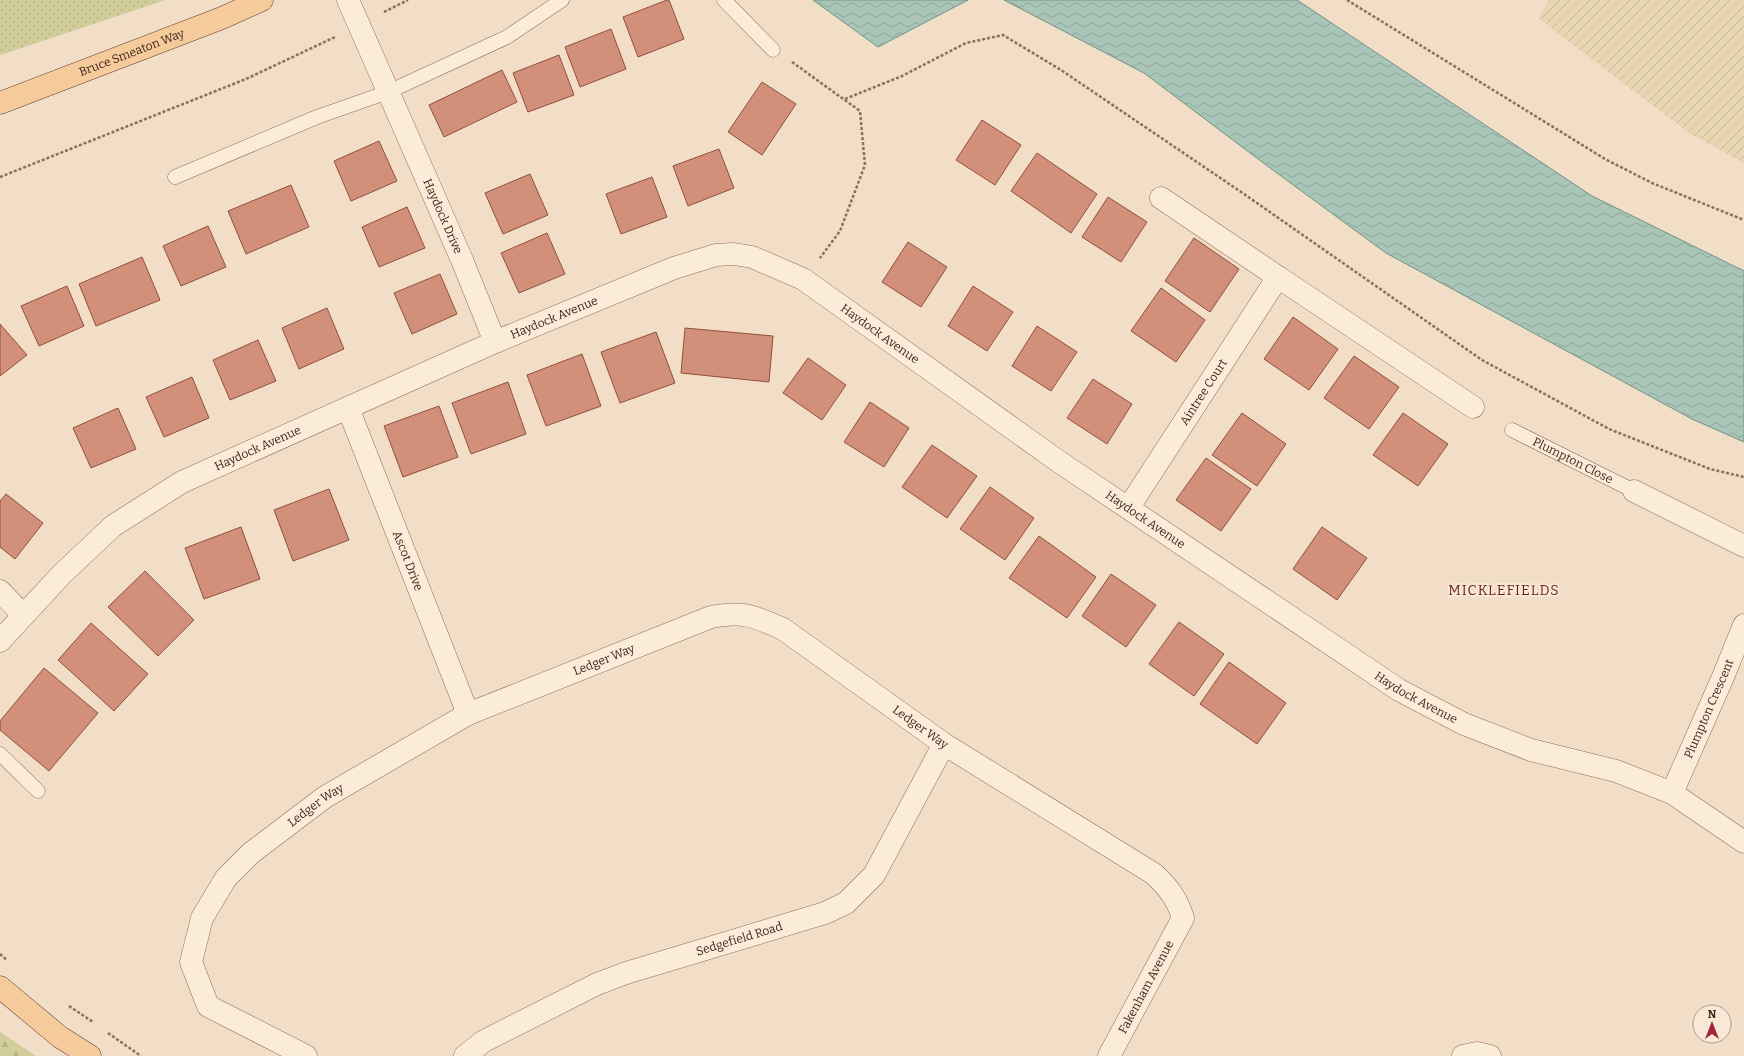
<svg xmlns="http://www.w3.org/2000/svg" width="1744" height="1056" viewBox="0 0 1744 1056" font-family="Bitter,serif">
	<defs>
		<pattern id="farmland-furrows" width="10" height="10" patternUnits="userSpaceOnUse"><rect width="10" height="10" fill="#e8d6b3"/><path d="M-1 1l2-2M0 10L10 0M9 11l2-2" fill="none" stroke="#c8b89a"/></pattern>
		<pattern id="green-dots" width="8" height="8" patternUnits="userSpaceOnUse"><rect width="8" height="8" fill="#d1ce99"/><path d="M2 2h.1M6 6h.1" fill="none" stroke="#b4b183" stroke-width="1.8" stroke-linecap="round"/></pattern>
		<pattern id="forest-firs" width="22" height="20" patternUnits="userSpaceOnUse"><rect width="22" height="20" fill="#d1ce99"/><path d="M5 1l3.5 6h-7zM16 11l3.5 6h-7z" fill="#b4b183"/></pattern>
		<pattern id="water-waves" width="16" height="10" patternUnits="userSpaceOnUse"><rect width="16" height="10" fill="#a8c5b7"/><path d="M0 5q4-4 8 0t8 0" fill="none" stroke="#92a99d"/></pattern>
	</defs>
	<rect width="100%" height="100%" fill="#f2ddc6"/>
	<path fill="url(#farmland-furrows)" d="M 1549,0 L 1744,0 L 1744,163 L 1689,133 L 1538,18 Z"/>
	<path fill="url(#green-dots)" d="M 0,0 L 165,0 L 0,55 Z"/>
	<path fill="url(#forest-firs)" d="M 0,1032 L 36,1056 L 0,1056 Z"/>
	<path fill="url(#water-waves)" stroke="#6d9484" d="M 813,0 L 968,0 L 878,47 Z
		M 1004,0 L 1297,0 L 1592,196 L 1744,271 L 1744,442 L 1692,419 L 1386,253 L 1262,162 L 1144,73 Z"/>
	<path fill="#d28f79" stroke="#90503e" d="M 667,0 L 669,0 L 684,39 L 638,57 L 623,17 Z
		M 611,29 L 626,69 L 580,87 L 565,47 Z
		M 559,55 L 574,95 L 528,112 L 513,73 Z
		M 502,70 L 517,102 L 444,137 L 429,105 Z
		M 762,82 L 796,104 L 762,155 L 728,132 Z
		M 982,120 L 1021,145 L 995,185 L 956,160 Z
		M 379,141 L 397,181 L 351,201 L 334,161 Z
		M 719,149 L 734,188 L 688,206 L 673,166 Z
		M 1037,153 L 1097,194 L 1071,233 L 1011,191 Z
		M 530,174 L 548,215 L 503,234 L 485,193 Z
		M 652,177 L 667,217 L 621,234 L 606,194 Z
		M 291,185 L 309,227 L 246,254 L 228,211 Z
		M 1108,197 L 1147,222 L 1121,262 L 1082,237 Z
		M 407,207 L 425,248 L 379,267 L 362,227 Z
		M 208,226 L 226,267 L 181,286 L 163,246 Z
		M 547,233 L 565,274 L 519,293 L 501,253 Z
		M 1194,238 L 1239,269 L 1210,312 L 1165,281 Z
		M 908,242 L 947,267 L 921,307 L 882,282 Z
		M 142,257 L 160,300 L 96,326 L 79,284 Z
		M 440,274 L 457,314 L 412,334 L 394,293 Z
		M 67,286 L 84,326 L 39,346 L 21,306 Z
		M 973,286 L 1013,312 L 987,351 L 948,326 Z
		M 1161,288 L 1205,320 L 1176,362 L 1131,331 Z
		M 327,308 L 344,349 L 299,369 L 282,328 Z
		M 1293,317 L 1338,349 L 1309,390 L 1264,359 Z
		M 0,324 L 27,355 L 0,376 Z
		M 1037,326 L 1077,352 L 1051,391 L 1012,366 Z
		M 685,328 L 773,336 L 769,382 L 681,373 Z
		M 656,332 L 675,383 L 620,403 L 601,352 Z
		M 258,340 L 276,381 L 230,400 L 213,360 Z
		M 582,354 L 601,406 L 546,426 L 527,375 Z
		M 1354,356 L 1399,387 L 1369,429 L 1324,398 Z
		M 808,358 L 846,385 L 822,420 L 783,393 Z
		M 192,377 L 209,418 L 164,437 L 146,397 Z
		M 1093,379 L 1132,404 L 1107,444 L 1067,418 Z
		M 508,382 L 526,434 L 471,454 L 452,403 Z
		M 870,402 L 909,428 L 884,467 L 844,442 Z
		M 439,406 L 458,457 L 403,477 L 384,426 Z
		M 118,408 L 136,449 L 91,468 L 73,428 Z
		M 1242,413 L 1286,444 L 1257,486 L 1212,455 Z
		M 1403,413 L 1448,444 L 1418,486 L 1373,455 Z
		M 932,445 L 977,476 L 947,518 L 902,487 Z
		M 1206,458 L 1251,489 L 1221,531 L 1176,500 Z
		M 990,487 L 1034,518 L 1005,560 L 960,529 Z
		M 329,489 L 349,540 L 293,561 L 274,510 Z
		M 6,494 L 43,523 L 15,559 L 0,547 L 0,501 Z
		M 241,527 L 260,579 L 204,599 L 185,548 Z
		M 1322,527 L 1367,558 L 1337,600 L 1293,569 Z
		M 1039,536 L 1096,577 L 1067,618 L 1009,578 Z
		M 145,571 L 194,620 L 158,656 L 108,607 Z
		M 1111,574 L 1156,605 L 1126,647 L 1082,616 Z
		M 1179,622 L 1224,654 L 1194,696 L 1149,664 Z
		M 91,623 L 148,674 L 114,711 L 58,660 Z
		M 1229,662 L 1286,703 L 1257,744 L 1200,704 Z
		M 44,668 L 98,713 L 49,771 L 0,730 L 0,721 Z"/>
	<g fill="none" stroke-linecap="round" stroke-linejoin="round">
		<defs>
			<g id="lane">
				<path d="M 724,0 L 773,50"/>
				<path d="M 175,177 L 317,117 L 388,92 L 507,37 L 562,0"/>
				<path id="s1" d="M 1512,430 L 1634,491"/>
				<path d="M 0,754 L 38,791"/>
			</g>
			<g id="street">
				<path id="s2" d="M 348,0 L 462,260 L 495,342"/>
				<path d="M 1161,198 L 1278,277"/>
				<path id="s3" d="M 348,408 L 468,714"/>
				<path d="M 1634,491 L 1744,546"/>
				<path id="s4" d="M 1129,507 L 1278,277 L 1473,407"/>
				<path d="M 0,591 L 23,615"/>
				<path id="s5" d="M 0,641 L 62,574 L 113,526 L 182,482 L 495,342 L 674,268 L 716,255 L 734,254 L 752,257 L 803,279 L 1058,461 L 1399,690 L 1464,724 L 1531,750 L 1616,771 L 1672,793 L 1744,842"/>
				<path id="s6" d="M 1672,793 L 1723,677 L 1744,625"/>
				<path id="s7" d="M 306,1056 L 208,1006 L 191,962 L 202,918 L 226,878 L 251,853 L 325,797 L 468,714 L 711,617 C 743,611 754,616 783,629 L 944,744 L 1154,874 C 1169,888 1177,899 1183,918 L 1109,1056"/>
				<path id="s8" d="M 465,1056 L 484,1041 L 597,984 L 626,973 L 825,913 L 846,903 L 874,875 L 944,744"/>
				<path d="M 1463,1056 L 1477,1053 L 1490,1056"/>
			</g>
			<g id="primary">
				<path id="s9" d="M 0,103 L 222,18 L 262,0"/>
				<path d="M 0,987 L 60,1037 L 90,1056"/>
			</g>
		</defs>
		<use href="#lane" stroke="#8f6d5a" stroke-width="15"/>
		<use href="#street" stroke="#8f6d5a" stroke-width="23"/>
		<use href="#primary" stroke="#5c3c2e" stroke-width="23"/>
		<path stroke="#8f6d5a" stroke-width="2.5" stroke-dasharray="3 2" stroke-linecap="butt" d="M 1347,0 L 1605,159 L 1652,183 L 1744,220
			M 384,12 L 408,0
			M 792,62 L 860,111 L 865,165 L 840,231 L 820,258
			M 845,99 L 902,76 L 966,43 L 1003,35 L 1061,70 L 1244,194 L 1482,360 L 1609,429 L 1710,469 L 1744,477
			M 0,177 L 246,79 L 335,37
			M 0,954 L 7,960
			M 69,1006 L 93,1022
			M 108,1033 L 141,1056"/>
		<use href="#lane" stroke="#fbecda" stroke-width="14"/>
		<use href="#street" stroke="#fbecda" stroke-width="22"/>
		<use href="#primary" stroke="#f6cb9c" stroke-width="22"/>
	</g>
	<g text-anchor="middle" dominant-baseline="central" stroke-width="4" stroke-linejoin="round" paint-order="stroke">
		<g font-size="12" fill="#3e281f" stroke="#f8e9d6">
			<text stroke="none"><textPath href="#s9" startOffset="141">Bruce Smeaton Way</textPath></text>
			<text stroke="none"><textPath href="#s2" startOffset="236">Haydock Drive</textPath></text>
			<text stroke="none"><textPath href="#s5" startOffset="650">Haydock Avenue</textPath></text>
			<text stroke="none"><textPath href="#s5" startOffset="1010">Haydock Avenue</textPath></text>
			<text stroke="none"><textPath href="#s4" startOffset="137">Aintree Court</textPath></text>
			<text stroke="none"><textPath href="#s5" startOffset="326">Haydock Avenue</textPath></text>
			<text stroke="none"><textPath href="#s1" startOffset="68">Plumpton Close</textPath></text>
			<text stroke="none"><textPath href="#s5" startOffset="1334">Haydock Avenue</textPath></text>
			<text stroke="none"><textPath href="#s3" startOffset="164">Ascot Drive</textPath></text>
			<text stroke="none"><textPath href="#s7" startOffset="689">Ledger Way</textPath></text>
			<text stroke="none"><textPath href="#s5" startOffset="1658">Haydock Avenue</textPath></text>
			<text stroke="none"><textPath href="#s6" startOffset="92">Plumpton Crescent</textPath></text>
			<text stroke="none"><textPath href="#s7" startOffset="1048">Ledger Way</textPath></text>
			<text stroke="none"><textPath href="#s7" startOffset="365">Ledger Way</textPath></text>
			<text stroke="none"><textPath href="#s8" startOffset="300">Sedgefield Road</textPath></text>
			<text transform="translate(1146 987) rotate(-62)">Fakenham Avenue</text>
		</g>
		<g font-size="14" letter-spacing="1" fill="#6e1e1b" stroke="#f8e9d6">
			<text x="1504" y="590">MICKLEFIELDS</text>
		</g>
	</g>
	<g transform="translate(1712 1024)"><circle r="19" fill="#f8e9d6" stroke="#ae9c8d"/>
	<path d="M0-3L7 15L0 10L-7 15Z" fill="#a2253c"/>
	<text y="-6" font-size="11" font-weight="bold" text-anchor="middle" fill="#3e281f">N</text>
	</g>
</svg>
